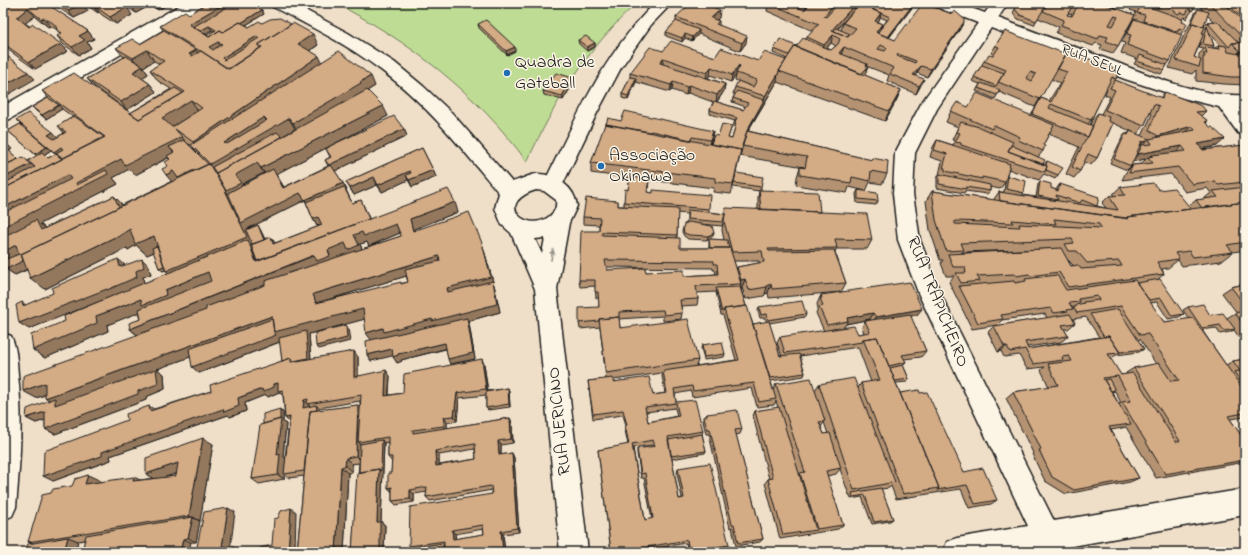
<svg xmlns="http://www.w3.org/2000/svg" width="1248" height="555" viewBox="0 0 1248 555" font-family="'Indie Flower',sans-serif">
	<rect width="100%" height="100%" fill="#f0dfc8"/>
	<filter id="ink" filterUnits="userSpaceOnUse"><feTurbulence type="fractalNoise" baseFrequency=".025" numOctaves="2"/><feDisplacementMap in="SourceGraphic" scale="8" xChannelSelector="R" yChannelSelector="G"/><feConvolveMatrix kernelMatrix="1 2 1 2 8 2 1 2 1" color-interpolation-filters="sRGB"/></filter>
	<g filter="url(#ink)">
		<path fill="#bedc94" stroke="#6d7c58" d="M 335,3 L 637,3 C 588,47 554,103 527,162 C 478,94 409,41 335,3 Z"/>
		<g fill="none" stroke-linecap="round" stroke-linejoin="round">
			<defs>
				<path id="minor" d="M 184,3 L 204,3 L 202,7 L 10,119 L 3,121 L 3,106 Z
					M 655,3 L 672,3 L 651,25 L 622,66 L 597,113 L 560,190 L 553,193 L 546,190 L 543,185 C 575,121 603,54 655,3 Z
					M 934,3 L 957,3 L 985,13 L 992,3 L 1008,3 L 998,18 C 1035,32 1072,46 1110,60 C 1152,76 1199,97 1245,95 L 1245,107 L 1239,108 L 1245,115 L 1245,135 L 1238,133 L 1219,107 L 1183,98 L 1125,79 L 991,28 L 937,109 L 915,153 L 913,194 L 920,240 L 941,295 L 1054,521 L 1245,489 L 1245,515 L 1067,547 L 1069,552 L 943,552 L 947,542 L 957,538 L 1028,526 L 919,295 L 898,240 L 893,194 L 895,153 L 922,102 L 978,23 L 936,7 Z
					M 3,333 L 11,336 C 17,348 17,362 18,375 C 23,419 20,463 16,507 L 12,516 L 3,520 Z"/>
				<path id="tertiary" d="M 271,3 L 292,3 L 348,33 L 394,62 L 423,86 L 452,113 L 512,182 C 520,180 529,175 536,174 C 555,173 575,187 577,206 L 569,223 L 557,289 L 588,552 L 560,552 L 535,289 L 511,233 L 502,225 L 495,208 L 499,193 C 463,150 427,104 381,70 C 348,45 310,26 273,7 ZM 536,190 L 544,191 L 556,200 C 557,209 554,213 547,218 C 525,232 494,203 536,190 ZM 545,238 L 542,254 L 535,239 Z"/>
			</defs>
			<use href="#minor" stroke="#1c1c1c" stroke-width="3"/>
			<use href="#tertiary" stroke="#1c1c1c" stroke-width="3"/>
			<use href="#minor" fill="#fcf5e5" fill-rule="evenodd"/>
			<use href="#tertiary" fill="#fcf5e5" fill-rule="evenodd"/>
		</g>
		<path fill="#b59372" stroke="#1c1c1c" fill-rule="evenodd" d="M 3,3 L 83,3 L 82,3 L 88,11 L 74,18 L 56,6 L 53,8 L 88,31 L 94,39 L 87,42 L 91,48 L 79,55 L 63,44 L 57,36 L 60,34 L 56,29 L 50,26 L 48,27 L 35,16 L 25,23 L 68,51 L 35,69 L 7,49 L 3,51 Z
			M 84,3 L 120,3 L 132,15 L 116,24 L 102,15 L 99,12 L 98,13 L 85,4 Z
			M 121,3 L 170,3 L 158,10 L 151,5 L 136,13 Z
			M 768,3 L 797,3 L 794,6 L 799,8 L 800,3 L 915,3 L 914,5 L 889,38 L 895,40 L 960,29 L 927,77 L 917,73 L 915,76 L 920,87 L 916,94 L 887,81 L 889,75 L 866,66 L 864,75 L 901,90 L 896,101 L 885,121 L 777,82 L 748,131 L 871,160 L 872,158 L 887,174 L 882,184 L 870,182 L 866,191 L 849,187 L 847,193 L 796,185 L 797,177 L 800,167 L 804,167 L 740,156 L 736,173 L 761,187 L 761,190 L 820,212 L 872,240 L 867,249 L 836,249 L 835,252 L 846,283 L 841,292 L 769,298 L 768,293 L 765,294 L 764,296 L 746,299 L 742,288 L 741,289 L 746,306 L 753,324 L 767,322 L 765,318 L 760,318 L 758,311 L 759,307 L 806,314 L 805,317 L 769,323 L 780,356 L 782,356 L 777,343 L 780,337 L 858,334 L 864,333 L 862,327 L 865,321 L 870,320 L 870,319 L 846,324 L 844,327 L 824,331 L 816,313 L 818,308 L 817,304 L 821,295 L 917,315 L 910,316 L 926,351 L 921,357 L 904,359 L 906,362 L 903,365 L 909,379 L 907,382 L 896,383 L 900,393 L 920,393 L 964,472 L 997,500 L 991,504 L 969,508 L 961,489 L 896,499 L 891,486 L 889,488 L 881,489 L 893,519 L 890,521 L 872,524 L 862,497 L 851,499 L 850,495 L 849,495 L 840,469 L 836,474 L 827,476 L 843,525 L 838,529 L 780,539 L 765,483 L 768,479 L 769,479 L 753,416 L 755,411 L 778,408 L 776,401 L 774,405 L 757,407 L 752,388 L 692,397 L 691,391 L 675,394 L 676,402 L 703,431 L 702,434 L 706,451 L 705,453 L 672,459 L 679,499 L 682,498 L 677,473 L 678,468 L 729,545 L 727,548 L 701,552 L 688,552 L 686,543 L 636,552 L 611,552 L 598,450 L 628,445 L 625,430 L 626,425 L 623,415 L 593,419 L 588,381 L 606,379 L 600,327 L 580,329 L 579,323 L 599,307 L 599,298 L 596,298 L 595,286 L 580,287 L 579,280 L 599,231 L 599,225 L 583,224 L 583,217 L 618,201 L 618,206 L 624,206 L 624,202 L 628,190 L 630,178 L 591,173 L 591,163 L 606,124 L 621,121 L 712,138 L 710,144 L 711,144 L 718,136 L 731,129 L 728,138 L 732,139 L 735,127 L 733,126 L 735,121 L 710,114 L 710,110 L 713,102 L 688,93 L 686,95 L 672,90 L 670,92 L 636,82 L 628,100 L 622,98 L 622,94 L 630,77 L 630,73 L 663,51 L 758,61 L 786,60 L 787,59 L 773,53 L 774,49 L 796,46 L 806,39 L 807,37 L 813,31 L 767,11 ZM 880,17 L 887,20 L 881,28 L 882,24 L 877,22 ZM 847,18 L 843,23 L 841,30 L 838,29 ZM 831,43 L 836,46 L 831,50 L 827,48 ZM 710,75 L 731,82 L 736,75 L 735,80 L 753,87 L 735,87 L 733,94 L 735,94 L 733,98 L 732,102 L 746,107 L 743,110 L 717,102 L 724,91 L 725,84 L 708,78 ZM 736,174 L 733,187 L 759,191 L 758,197 L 758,209 L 725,214 L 709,212 L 709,209 L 648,192 L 649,180 L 714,188 L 713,192 L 731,194 ZM 677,213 L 687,214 L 687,223 L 683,228 L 682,232 L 684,236 L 688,239 L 707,240 L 713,236 L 714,233 L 700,224 L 722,226 L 723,223 L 722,230 L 724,240 L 709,239 L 709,248 L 680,248 L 677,238 ZM 734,261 L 759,261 L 759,263 L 737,267 L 736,269 ZM 607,267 L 713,268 L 713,270 L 715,270 L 716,274 L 684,276 L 646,272 L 607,270 ZM 716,292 L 721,315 L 723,315 L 736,360 L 696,366 L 698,360 L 620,328 L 619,319 L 663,316 L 663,321 L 681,319 L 682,313 L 681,306 L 697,305 L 698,299 L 697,293 ZM 858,347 L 871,382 L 861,383 L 858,388 L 819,384 L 815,390 L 776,384 L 773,390 L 771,381 L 804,376 L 805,373 L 800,356 ZM 662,373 L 662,376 L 665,393 L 653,395 L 613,382 L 613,380 ZM 675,408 L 677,416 L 648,422 L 646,412 ZM 824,422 L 828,434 L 824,434 L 821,427 ZM 652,445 L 653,447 L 637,449 L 637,453 L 641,478 L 644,478 L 652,519 L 645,520 L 633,448 Z
			M 1048,3 L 1194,3 L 1192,5 L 1190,5 L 1192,11 L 1186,19 L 1184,17 L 1182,19 L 1182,22 L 1184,30 L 1180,35 L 1170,61 L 1167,65 L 1164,70 L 1161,74 L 1134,64 L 1137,59 L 1121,53 L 1125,43 L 1122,42 L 1129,27 L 1133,21 L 1132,20 L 1136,12 L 1130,10 L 1131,9 L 1117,3 L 1115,8 L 1135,15 L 1118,46 L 1113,53 L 1100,49 L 1102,45 L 1096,43 L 1093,46 L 1056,33 L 1059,27 L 1038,18 L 1034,25 L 1018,19 L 1013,13 L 1015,9 L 1056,6 ZM 1068,13 L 1072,14 L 1071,16 L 1067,15 Z
			M 1196,3 L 1245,3 L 1245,85 L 1224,84 L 1196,81 L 1196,70 L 1192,74 L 1169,68 L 1186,31 L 1188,28 L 1195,13 L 1198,9 L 1203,10 ZM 1207,15 L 1213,21 L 1207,22 L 1204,26 L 1205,27 L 1203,27 ZM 1209,32 L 1220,45 L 1219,45 L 1215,48 L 1212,48 L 1214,46 ZM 1201,42 L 1199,48 L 1204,49 L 1199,54 L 1199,57 L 1198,59 L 1194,57 Z
			M 262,10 L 264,14 L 246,25 L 249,27 L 262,23 L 318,45 L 310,51 L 322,62 L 375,86 L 367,91 L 388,116 L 276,174 L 284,187 L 328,166 L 325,160 L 330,157 L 326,149 L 404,129 L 407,136 L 335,171 L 347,190 L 346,190 L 352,203 L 361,200 L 369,219 L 458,212 L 414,229 L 414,231 L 482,243 L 495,289 L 500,312 L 468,321 L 469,324 L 475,359 L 450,364 L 446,349 L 401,360 L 402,361 L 397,363 L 393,355 L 371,361 L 371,339 L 364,319 L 309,334 L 311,359 L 358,357 L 358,376 L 390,376 L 389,395 L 403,393 L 484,364 L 488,391 L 508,388 L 509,391 L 510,407 L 488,410 L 486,408 L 486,395 L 459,398 L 457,421 L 447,422 L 447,428 L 510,418 L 512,423 L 513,443 L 501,445 L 501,455 L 512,453 L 514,458 L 519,532 L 503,534 L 505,552 L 411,548 L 409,546 L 492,494 L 492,490 L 430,501 L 426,497 L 427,492 L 414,494 L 414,502 L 396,505 L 392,501 L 392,492 L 388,488 L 391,473 L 392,462 L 388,457 L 388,442 L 384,443 L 381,522 L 385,525 L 384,552 L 352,552 L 359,463 L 352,464 L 352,472 L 348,473 L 344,552 L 297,552 L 304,476 L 289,478 L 284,474 L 284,479 L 259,484 L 252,479 L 263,424 L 280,409 L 283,412 L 283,422 L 286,424 L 283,456 L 285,458 L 289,422 L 285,418 L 283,396 L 279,392 L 268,397 L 266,395 L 265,395 L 245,403 L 246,411 L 230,417 L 228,415 L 110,456 L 111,460 L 53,481 L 154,409 L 211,391 L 282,361 L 280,342 L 199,373 L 190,357 L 157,369 L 164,374 L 165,389 L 146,397 L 146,400 L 55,434 L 45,429 L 45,420 L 36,423 L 26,418 L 49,400 L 45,395 L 36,398 L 137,335 L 130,329 L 141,319 L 139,312 L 107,325 L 108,331 L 45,358 L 33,350 L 65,321 L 110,296 L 29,329 L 22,302 L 26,305 L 125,266 L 148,265 L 151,274 L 143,277 L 144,283 L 168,273 L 166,270 L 163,271 L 159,268 L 154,252 L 147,255 L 136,245 L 128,250 L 127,248 L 45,289 L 27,270 L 15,275 L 6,269 L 8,258 L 3,255 L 11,209 L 3,201 L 3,166 L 4,165 L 3,165 L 3,140 L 12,149 L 9,151 L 18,159 L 28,161 L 37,156 L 8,131 L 20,124 L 16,120 L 57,137 L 64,133 L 58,126 L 73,117 L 62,109 L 46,119 L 36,111 L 32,107 L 48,98 L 42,91 L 130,113 L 171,89 L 158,81 L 150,70 L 160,64 L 154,61 L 143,67 L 148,74 L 142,78 L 150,84 L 156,92 L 127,110 L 94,86 L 87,79 L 124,57 L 116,48 L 140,44 L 163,30 L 160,26 L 189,14 ZM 212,30 L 214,31 L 206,35 L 205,34 ZM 295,129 L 295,130 L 282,137 L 281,137 ZM 187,143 L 192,146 L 196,152 ZM 50,149 L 56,154 L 48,158 L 44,155 L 51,150 ZM 168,158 L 170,159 L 168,166 L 166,175 L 172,181 L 122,205 L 121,203 L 114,196 L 45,228 L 40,224 L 118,184 L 113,178 L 129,169 L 135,175 ZM 264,173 L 265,174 L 243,185 L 242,184 ZM 305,200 L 313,219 L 317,226 L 321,225 L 322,225 L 275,243 L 271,237 L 265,239 L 260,229 L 247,230 L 247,229 ZM 400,233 L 401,236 L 362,249 L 360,244 L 367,242 L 369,246 ZM 406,276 L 408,282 L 327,300 ZM 360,401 L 360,407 L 358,405 L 321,410 L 319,408 ZM 475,449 L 476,459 L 439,465 L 439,455 ZM 483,529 L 484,534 L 456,539 L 455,534 Z
			M 676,17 L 719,18 L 717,20 L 719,21 L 719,25 L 746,43 L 740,51 L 699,34 L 692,41 L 685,38 L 682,42 L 666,36 L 666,32 L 676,21 Z
			M 478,24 L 515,51 L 507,55 L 479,28 Z
			M 1005,31 L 1116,79 L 1115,80 L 1160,98 L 1165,92 L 1206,111 L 1201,116 L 1208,121 L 1206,123 L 1217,146 L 1202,149 L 1203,150 L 1245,145 L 1245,250 L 1233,252 L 1221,261 L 1182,266 L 1178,260 L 1168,268 L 1162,269 L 1164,274 L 1157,280 L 1184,314 L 1179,317 L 1168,319 L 1157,302 L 1150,303 L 1164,322 L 1189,319 L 1183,310 L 1188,307 L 1210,315 L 1227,318 L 1235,313 L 1237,313 L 1222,293 L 1231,287 L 1245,284 L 1245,346 L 1234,330 L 1230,332 L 1220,334 L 1216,328 L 1202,330 L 1226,365 L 1233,361 L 1245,359 L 1245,417 L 1230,419 L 1245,441 L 1245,462 L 1156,478 L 1126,427 L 1122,428 L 1111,430 L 1139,478 L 1130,482 L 1066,494 L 1045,481 L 1032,454 L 1033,453 L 1006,398 L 1013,392 L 1049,387 L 1041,370 L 1045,367 L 1027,369 L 1019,355 L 1004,357 L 1001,351 L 998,352 L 988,332 L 994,326 L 1047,318 L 1045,314 L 1002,320 L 997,325 L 972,329 L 949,282 L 954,276 L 946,276 L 941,263 L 943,260 L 940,260 L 930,230 L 926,201 L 932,191 L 994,200 L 994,199 L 999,192 L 1004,192 L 1005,181 L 1005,182 L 1000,189 L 990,187 L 990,191 L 987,194 L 965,191 L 964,193 L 937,188 L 937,178 L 939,175 L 942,161 L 930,157 L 933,147 L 937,140 L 953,145 L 955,141 L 952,140 L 958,127 L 946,122 L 951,111 L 968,107 L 1030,116 L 1041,98 L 1049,101 L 1060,83 L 1051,79 L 1035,107 L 999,92 L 995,99 L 976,91 L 980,84 L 972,81 L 984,61 L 993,56 L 994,55 L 991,53 ZM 1106,89 L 1107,89 L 1105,95 L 1110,97 L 1101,114 L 1098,113 L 1092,120 L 1090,125 L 1088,124 L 1091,120 ZM 1150,113 L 1152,114 L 1142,136 L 1130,131 L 1127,134 L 1125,134 L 1122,138 L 1110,163 L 1127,170 L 1131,166 L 1133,161 L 1146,159 L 1141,164 L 1133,165 L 1126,172 L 1122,180 L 1171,174 L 1185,192 L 1207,188 L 1210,192 L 1212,192 L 1205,198 L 1205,199 L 1196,200 L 1189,206 L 1159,190 L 1120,187 L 1113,194 L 1114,196 L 1109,196 L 1102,203 L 1106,208 L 1096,206 L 1097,206 L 1060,184 L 1057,188 L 1056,190 L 1051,188 L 1040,181 L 1038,184 L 1036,197 L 1022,195 L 1024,193 L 1008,176 L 1006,179 L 1008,169 L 1039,180 L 1044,174 L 1055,179 L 1058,175 L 1047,161 L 1044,165 L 1043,164 L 1038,157 L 1043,151 L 1043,145 L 1049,134 L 1079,147 L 1066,174 L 1074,178 L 1080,171 L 1084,162 L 1091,165 L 1097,158 L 1113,123 L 1137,134 L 1144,126 ZM 1050,249 L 961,253 L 962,252 ZM 1068,260 L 1073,265 L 1071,266 ZM 1086,317 L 1099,337 L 1028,349 L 1027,347 L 1061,342 L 1068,336 L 1064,329 L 1068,329 L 1075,323 L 1073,319 ZM 1140,339 L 1156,364 L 1134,368 L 1126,373 L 1127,374 L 1121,375 L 1110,359 L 1112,358 L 1116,355 L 1139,352 L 1144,349 L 1138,340 ZM 1115,391 L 1121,403 L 1119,404 L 1112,392 Z
			M 578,40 L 595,43 L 595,47 L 587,51 L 579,44 Z
			M 574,82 L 563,100 L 544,95 L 543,91 Z
			M 422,148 L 433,170 L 436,177 L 412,187 L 408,180 L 382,192 L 377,185 L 354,195 L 346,182 Z
			M 858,190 L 878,201 L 876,205 L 857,203 L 856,194 Z
			M 702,345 L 725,354 L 724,357 L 704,360 L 701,348 Z
			M 707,414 L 742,429 L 740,434 L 736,435 L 763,539 L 760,542 L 736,546 L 732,527 L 730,528 L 709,434 L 706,434 L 703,421 L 704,416 L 706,416 Z
			M 213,444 L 196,542 L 24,552 L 33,543 L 28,542 L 51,493 L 101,481 L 100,482 L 140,480 L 154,478 ZM 176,473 L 176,476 L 166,477 ZM 85,540 L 83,547 L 76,548 L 78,541 Z"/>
		<path fill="#94785d" stroke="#1c1c1c" d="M 6,3 L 10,3 L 18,12 L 3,21 L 3,5 Z
			M 45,3 L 54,3 L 56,6 L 50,10 Z
			M 77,3 L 83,3 L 82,3 L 88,11 L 74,18 L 68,11 Z
			M 96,3 L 97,3 L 102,10 L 96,7 L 99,12 L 98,13 L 92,5 Z
			M 135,3 L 150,3 L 151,5 L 136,13 L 131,5 Z
			M 154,3 L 170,3 L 158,10 Z
			M 225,3 L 243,3 L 196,31 L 189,24 Z
			M 792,3 L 797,3 L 789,12 L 790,4 Z
			M 835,3 L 839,3 L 822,24 L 824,16 Z
			M 856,3 L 860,3 L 833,34 L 832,30 Z
			M 877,3 L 882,3 L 872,14 L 872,9 Z
			M 914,3 L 915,3 L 914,5 L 884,44 L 886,40 Z
			M 127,7 L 132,15 L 116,24 L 110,17 Z
			M 28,8 L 35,16 L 23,25 L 17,17 Z
			M 262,10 L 264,14 L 218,42 L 222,50 L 214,55 L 209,47 L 212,41 Z
			M 720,10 L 719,18 L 710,26 L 711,18 Z
			M 881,13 L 879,21 L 872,29 L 875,21 Z
			M 44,18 L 50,26 L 48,27 L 41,19 Z
			M 964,22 L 960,29 L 927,77 L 931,69 Z
			M 882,24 L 879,32 L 876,36 L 876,32 Z
			M 209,26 L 212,30 L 200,36 L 198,32 Z
			M 699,30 L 699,34 L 692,41 L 693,37 Z
			M 88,31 L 94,39 L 87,42 L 91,48 L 79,55 L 72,47 L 79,36 Z
			M 313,34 L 318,45 L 303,55 L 298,44 Z
			M 685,34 L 685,38 L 682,42 L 682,38 Z
			M 833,35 L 831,43 L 822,53 L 824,45 Z
			M 257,36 L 261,44 L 226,66 L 222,58 Z
			M 747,36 L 746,43 L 740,51 L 742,43 Z
			M 595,43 L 595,47 L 587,51 L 587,47 Z
			M 3,44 L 7,49 L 3,51 Z
			M 61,44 L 68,51 L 35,69 L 29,62 Z
			M 515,47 L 515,51 L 507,55 L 506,51 Z
			M 844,47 L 841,55 L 839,53 Z
			M 147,50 L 154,61 L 143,67 L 148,74 L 139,80 L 133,72 L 140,68 L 133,58 Z
			M 196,50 L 203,60 L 189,54 Z
			M 319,56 L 324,67 L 200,153 L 193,142 Z
			M 663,58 L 663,66 L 660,63 Z
			M 867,64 L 865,70 L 868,67 L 865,75 L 856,84 Z
			M 739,65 L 737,73 L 736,73 L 736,75 L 731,82 L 732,75 Z
			M 921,66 L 917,73 L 910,82 L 913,75 Z
			M 711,67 L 710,75 L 706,81 L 707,73 Z
			M 28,72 L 35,79 L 4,97 L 3,96 L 3,86 Z
			M 778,74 L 777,82 L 748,130 L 743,146 L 749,127 L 764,100 L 765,96 Z
			M 371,76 L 375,86 L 299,133 L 293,123 Z
			M 573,78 L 574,82 L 563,100 L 562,96 Z
			M 636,78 L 636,82 L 628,100 L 628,96 Z
			M 924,79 L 920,87 L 916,94 L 919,86 Z
			M 673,82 L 672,90 L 670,92 L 671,85 Z
			M 150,84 L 156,92 L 127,110 L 121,102 Z
			M 725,84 L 724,91 L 716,103 L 717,95 Z
			M 689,85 L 688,93 L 686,95 L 687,87 Z
			M 901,90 L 896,101 L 885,121 L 889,111 Z
			M 191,100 L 198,111 L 170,128 L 157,114 Z
			M 59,105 L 62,109 L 46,119 L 42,115 Z
			M 383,106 L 388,116 L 276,174 L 288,195 L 268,178 L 261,168 Z
			M 264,117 L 270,128 L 289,118 L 295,129 L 217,174 L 284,140 L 258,164 L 264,173 L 242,184 L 248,192 L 300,193 L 305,200 L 247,229 L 255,247 L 258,225 L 260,229 L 268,247 L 370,222 L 361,200 L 374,229 L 396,224 L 400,233 L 369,246 L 367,242 L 360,244 L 364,255 L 140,337 L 130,329 L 328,250 L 355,236 L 256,262 L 252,250 L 177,282 L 166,271 L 209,165 L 224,143 Z
			M 1192,126 L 1185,134 L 1151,143 L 1158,136 Z
			M 404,129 L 407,136 L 333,172 L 329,165 Z
			M 713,131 L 712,138 L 709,147 L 710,140 Z
			M 53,132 L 60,139 L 55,142 L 48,135 Z
			M 182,137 L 189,147 L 169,147 L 175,154 L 135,175 L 129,169 L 113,178 L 118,184 L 40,224 L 44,227 L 49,236 L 3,243 L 3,227 L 19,216 L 7,206 L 68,175 L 121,159 Z
			M 1225,139 L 1217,146 L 1191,151 L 1198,144 Z
			M 1147,141 L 1144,145 L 1140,146 L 1143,142 Z
			M 8,145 L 12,149 L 9,151 L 5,147 Z
			M 1182,146 L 1175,154 L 1153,156 L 1152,155 L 1149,158 L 1148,157 L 1146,159 L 1131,162 L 1138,154 Z
			M 47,147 L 51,150 L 39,158 L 35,154 Z
			M 61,147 L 69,155 L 56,153 L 62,159 L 54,152 Z
			M 31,164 L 39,170 L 35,185 L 4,202 L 3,201 L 3,178 Z
			M 433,170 L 436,177 L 412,187 L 409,180 Z
			M 173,171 L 192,171 L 198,178 L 172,182 L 166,175 Z
			M 410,171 L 412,178 L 406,175 L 408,180 L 382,192 L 378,185 Z
			M 374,177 L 377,185 L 354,195 L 350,188 Z
			M 343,183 L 347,190 L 346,190 L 355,210 L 309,207 L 305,200 Z
			M 114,196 L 121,203 L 128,220 L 15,275 L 6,269 Z
			M 455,202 L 458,212 L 414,229 L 417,241 L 413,231 L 410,219 Z
			M 318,217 L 323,224 L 317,226 L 313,219 Z
			M 130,229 L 142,241 L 141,241 L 154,236 L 165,247 L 172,267 L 163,271 L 159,268 L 168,264 L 163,248 L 147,255 L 136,245 L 128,250 L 127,248 L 45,289 L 30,278 L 115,237 L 117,238 Z
			M 714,233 L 713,236 L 707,240 L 708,236 Z
			M 271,237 L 276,244 L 273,244 Z
			M 482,243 L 495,289 L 500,312 L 468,321 L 469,324 L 475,359 L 450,364 L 448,359 L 467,321 L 372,341 L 366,333 L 383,328 L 432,319 L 448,292 L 447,288 Z
			M 16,245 L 24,251 L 9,259 L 3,255 L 3,252 Z
			M 439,256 L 443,265 L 320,302 L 316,303 L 313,294 Z
			M 118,259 L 125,265 L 120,267 Z
			M 142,259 L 148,265 L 151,274 L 143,277 L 144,284 L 29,329 L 19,323 L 136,271 Z
			M 208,272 L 216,281 L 148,309 L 107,325 L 108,331 L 45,358 L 33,350 L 96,316 L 165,290 Z
			M 745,279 L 742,288 L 740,289 L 741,284 L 740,284 L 741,280 Z
			M 771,284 L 768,293 L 765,294 L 767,287 L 766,286 Z
			M 363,309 L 369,318 L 309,334 L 311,361 L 285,367 L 282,341 L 199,373 L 192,367 L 274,332 L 275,326 L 157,369 L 164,374 L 165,389 L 146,397 L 146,400 L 55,434 L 45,429 L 55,405 L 55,403 L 45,398 L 272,316 Z
			M 922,309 L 917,315 L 872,323 L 876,317 Z
			M 873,313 L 870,319 L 846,324 L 848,321 L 847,318 Z
			M 346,325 L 348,328 L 350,341 L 319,349 L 316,346 Z
			M 445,343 L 448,348 L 401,360 L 402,361 L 397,363 L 393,357 L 398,354 Z
			M 1004,346 L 1007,346 L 1001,351 L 998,352 Z
			M 392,349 L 396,355 L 371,361 L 367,355 Z
			M 354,351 L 358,357 L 358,382 L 354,377 Z
			M 482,359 L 484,364 L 488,394 L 486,389 Z
			M 386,370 L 390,376 L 388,401 L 385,396 Z
			M 45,383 L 58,390 L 36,398 L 23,391 Z
			M 278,383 L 283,390 L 283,396 L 279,392 L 268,397 L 266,395 L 265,395 L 245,403 L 246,411 L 230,417 L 228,415 L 110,456 L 111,460 L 53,481 L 43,476 L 102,452 L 238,398 Z
			M 508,388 L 509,391 L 510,407 L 509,404 Z
			M 457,393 L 459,398 L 457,421 L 454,416 Z
			M 304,400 L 309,405 L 308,413 L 303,408 Z
			M 316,405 L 321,410 L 307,470 Z
			M 358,405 L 364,412 L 358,442 L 363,446 L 362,462 L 356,456 Z
			M 149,406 L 157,411 L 150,411 Z
			M 280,409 L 283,412 L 283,422 L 286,424 L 283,456 L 286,459 L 284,479 L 278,475 L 277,455 Z
			M 45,412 L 54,417 L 36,423 L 26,418 Z
			M 290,417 L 290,423 L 285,418 Z
			M 444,417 L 447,422 L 447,431 L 444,426 Z
			M 510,418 L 512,423 L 513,443 L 511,439 Z
			M 203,438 L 213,444 L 200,521 L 189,516 Z
			M 382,440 L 384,443 L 381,522 L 385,525 L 384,552 L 380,552 L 377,522 L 379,469 Z
			M 498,441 L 501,445 L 501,460 L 499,455 Z
			M 435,451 L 439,455 L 439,470 L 436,466 Z
			M 512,453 L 514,458 L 519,532 L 517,528 Z
			M 346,458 L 352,464 L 352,472 L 345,466 Z
			M 178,463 L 189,469 L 157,480 L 146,474 Z
			M 341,467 L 348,473 L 344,552 L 336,552 Z
			M 88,475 L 101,481 L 98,490 L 85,484 Z
			M 134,477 L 146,483 L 133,481 Z
			M 392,487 L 392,492 L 388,488 Z
			M 410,490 L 414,494 L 414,502 L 410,499 Z
			M 228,508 L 235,512 L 230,551 L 222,547 Z
			M 291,508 L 296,512 L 295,552 L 288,552 Z
			M 193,517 L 200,521 L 196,542 L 188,538 Z
			M 452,530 L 455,534 L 456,542 L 453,539 Z
			M 501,531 L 503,534 L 505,552 L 503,552 Z
			M 68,537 L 78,541 L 75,552 L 64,552 Z
			M 183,539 L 191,542 L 189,552 L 180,552 Z
			M 231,546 L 238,549 L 237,552 L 230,552 Z"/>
		<path fill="#d3ab85" stroke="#1c1c1c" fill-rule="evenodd" d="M 10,3 L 46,3 L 88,31 L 79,36 L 85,40 L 72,47 L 57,36 L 62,33 L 56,29 L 57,28 L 53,23 L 44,18 L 41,19 L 28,8 L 17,17 L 29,27 L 33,24 L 61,44 L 29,62 L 3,43 L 3,9 L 11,4 Z
			M 56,3 L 82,3 L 68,11 Z
			M 89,3 L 96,3 L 92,5 Z
			M 97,3 L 120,3 L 127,7 L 110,17 L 96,7 L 100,5 Z
			M 127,3 L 135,3 L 131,5 Z
			M 207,3 L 225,3 L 189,24 L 209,37 L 220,30 L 223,32 L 240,22 L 249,27 L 259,21 L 262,23 L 270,19 L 280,18 L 291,24 L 258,45 L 260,48 L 228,69 L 201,51 L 200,51 L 160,26 L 185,11 L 189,14 ZM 257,36 L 259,38 L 224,60 L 222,58 ZM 218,42 L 222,44 L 213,50 L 209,47 Z
			M 234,3 L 249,3 L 262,10 L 241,23 L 240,22 L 223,32 L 220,30 L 209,37 L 206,35 L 216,30 L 209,26 L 200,31 L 193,27 Z
			M 691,3 L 704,3 L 720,10 L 711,18 L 719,21 L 716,24 L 747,36 L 742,43 L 676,17 Z
			M 768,3 L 792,3 L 790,4 L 804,10 L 810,4 L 808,3 L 835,3 L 824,16 L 826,17 L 839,3 L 856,3 L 832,30 L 848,37 L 856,28 L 843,23 L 860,3 L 877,3 L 872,9 L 881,13 L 875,21 L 882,24 L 876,32 L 895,40 L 923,3 L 952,14 L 954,11 L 956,12 L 964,19 L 964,22 L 931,69 L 921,66 L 913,75 L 924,79 L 919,86 L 890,74 L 894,68 L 844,47 L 839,53 L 867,64 L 866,66 L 868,67 L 861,74 L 796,47 L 803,38 L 831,50 L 838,44 L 840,39 L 833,35 L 824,45 L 807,37 L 819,24 ZM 881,45 L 887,48 L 885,51 L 878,49 ZM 898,54 L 916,61 L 915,63 L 897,56 Z
			M 879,3 L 914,3 L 888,37 L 877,33 L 890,17 L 873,10 Z
			M 1020,3 L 1048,3 L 1036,21 L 1020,15 L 1015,9 Z
			M 1048,3 L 1056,6 L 1057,3 L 1102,3 L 1135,15 L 1118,46 L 1106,41 L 1108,37 L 1100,35 L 1098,39 L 1061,25 L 1064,20 L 1043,11 ZM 1073,5 L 1077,7 L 1072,16 L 1067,15 ZM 1114,16 L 1118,17 L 1113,26 L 1109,25 Z
			M 1105,3 L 1117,3 L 1115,7 Z
			M 1136,3 L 1164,3 L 1159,8 L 1150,5 L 1149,7 L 1178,17 L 1183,20 L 1182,22 L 1187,24 L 1184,30 L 1179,28 L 1177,32 L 1143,21 L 1145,15 L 1137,13 L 1141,5 Z
			M 1165,3 L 1188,3 L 1194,8 L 1192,11 L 1189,8 L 1186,14 L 1181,12 L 1178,14 Z
			M 1209,3 L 1224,3 L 1245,23 L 1245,38 L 1243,38 Z
			M 1227,3 L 1241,3 L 1245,7 L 1245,21 Z
			M 1241,3 L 1245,3 L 1245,7 Z
			M 1198,9 L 1209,12 L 1203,27 L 1193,23 L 1192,24 L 1191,24 Z
			M 1134,19 L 1182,35 L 1170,61 L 1127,45 L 1131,35 L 1127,34 Z
			M 486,20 L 515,47 L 506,51 L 478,24 Z
			M 676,21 L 699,30 L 693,37 L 685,34 L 682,38 L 666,32 Z
			M 1217,21 L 1239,43 L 1232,43 L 1229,47 L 1207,22 Z
			M 293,23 L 313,34 L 298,44 L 319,56 L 193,142 L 175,129 L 182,137 L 125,165 L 121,159 L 76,183 L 77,185 L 106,170 L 108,174 L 3,227 L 3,216 L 4,215 L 3,213 L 71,179 L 68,175 L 7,206 L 3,199 L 3,189 L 105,137 L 42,91 L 74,73 L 139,119 L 185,92 L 150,70 L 164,61 L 147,50 L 133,58 L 116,48 L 132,39 L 140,44 L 164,30 L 196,50 L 189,54 L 192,56 L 201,51 L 229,69 L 262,47 L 258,45 ZM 191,100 L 202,108 L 172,127 L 162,118 Z
			M 1193,23 L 1205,27 L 1202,33 L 1204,33 L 1194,57 L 1201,60 L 1199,67 L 1176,60 Z
			M 1207,26 L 1214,46 L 1203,44 Z
			M 836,28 L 850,34 L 848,37 L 834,31 Z
			M 1005,31 L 1066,54 L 1040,99 L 998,82 L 1006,70 L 984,61 L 989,55 L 993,56 L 999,47 L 995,46 ZM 1030,72 L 1036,74 L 1032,81 L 1026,78 Z
			M 586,36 L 595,43 L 587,47 L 578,40 Z
			M 780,39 L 796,46 L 796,47 L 795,46 L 789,55 L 774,49 Z
			M 671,41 L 715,57 L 721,48 L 758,61 L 764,52 L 786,60 L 779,71 L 778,74 L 765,96 L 735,87 L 738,81 L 753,87 L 757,80 L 736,73 L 740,66 L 739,65 L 732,75 L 711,67 L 707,73 L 663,58 L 660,63 L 725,84 L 717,95 L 689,85 L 687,87 L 673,82 L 671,85 L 630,73 L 650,47 L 663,51 Z
			M 1245,42 L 1245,77 L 1231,77 L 1203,73 L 1203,57 L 1205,57 L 1203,53 L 1207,53 L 1205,47 L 1220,49 L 1219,45 L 1226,46 L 1228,52 L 1240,54 L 1238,52 L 1241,52 L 1232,43 Z
			M 795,46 L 901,90 L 889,111 L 779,71 Z
			M 339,51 L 371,76 L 360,82 L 361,83 L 293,123 L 289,118 L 210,164 L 191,145 ZM 264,117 L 267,120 L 227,144 L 224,143 Z
			M 1068,51 L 1119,70 L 1116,79 L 1112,77 L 1091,120 L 1051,104 L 1049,108 L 1093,126 L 1088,137 L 1032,114 L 1041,98 L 1051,102 L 1067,72 L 1058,69 Z
			M 3,53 L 28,72 L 3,86 Z
			M 1140,55 L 1167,65 L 1164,70 L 1137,61 Z
			M 126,56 L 143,66 L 133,72 L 150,84 L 121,102 L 87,79 Z
			M 982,65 L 1004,73 L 996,86 L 974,77 Z
			M 556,73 L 573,78 L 562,96 L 543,91 Z
			M 630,77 L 636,78 L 628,96 L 622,94 Z
			M 1115,80 L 1162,98 L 1165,92 L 1202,106 L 1206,111 L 1196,112 L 1208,121 L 1205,122 L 1210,127 L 1212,127 L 1225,139 L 1198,144 L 1203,150 L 1244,145 L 1245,145 L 1245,182 L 1218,185 L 1215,181 L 1192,184 L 1178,167 L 1129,173 L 1133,165 L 1153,163 L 1148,157 L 1153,156 L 1152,155 L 1186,151 L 1182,146 L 1138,154 L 1142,145 L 1152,144 L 1149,139 L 1195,130 L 1192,126 L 1158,136 L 1149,130 L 1159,106 L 1154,104 L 1144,126 L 1105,110 L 1115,90 L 1110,88 Z
			M 981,83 L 1000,90 L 997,95 L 978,88 Z
			M 175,88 L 183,93 L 139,119 L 130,113 Z
			M 367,90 L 383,106 L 261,168 L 257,163 L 235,175 L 241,183 L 226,190 L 225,189 L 216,173 Z
			M 737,91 L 764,100 L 749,127 L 747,131 L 740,156 L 741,150 L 711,144 L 714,135 L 718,136 L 722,124 L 732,126 L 728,138 L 732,139 L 736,123 L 734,123 L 737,118 L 710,110 L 714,101 L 743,110 L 748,103 L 733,98 Z
			M 977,93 L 1054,125 L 1043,145 L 1045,146 L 1043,151 L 1018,140 L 1020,137 L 994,125 L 992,129 L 951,111 L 957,102 L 968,107 Z
			M 48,98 L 59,105 L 42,115 L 32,107 Z
			M 625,111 L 713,131 L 710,140 L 692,137 L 691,140 L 651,131 L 650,132 L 606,124 L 608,118 L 621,121 Z
			M 28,113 L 53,132 L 48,135 L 54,139 L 66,132 L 58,126 L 74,116 L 104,137 L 63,158 L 56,153 L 63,149 L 61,147 L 54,152 L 16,120 Z
			M 1098,113 L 1109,117 L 1108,121 L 1113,123 L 1097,158 L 1088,154 L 1080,171 L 1072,167 L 1085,140 L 1088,137 Z
			M 394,116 L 404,129 L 329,165 L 325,160 L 331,157 L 326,149 L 332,145 Z
			M 961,122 L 979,127 L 1013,142 L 1008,151 L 1047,166 L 1045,172 L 961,145 L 961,143 L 955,142 L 960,133 L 956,132 Z
			M 20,124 L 47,147 L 35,154 L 8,131 Z
			M 605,124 L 741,150 L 733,184 L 715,182 L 715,178 L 591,163 Z
			M 747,131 L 872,160 L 872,158 L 888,161 L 887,174 L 871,171 L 870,181 L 852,177 L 851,183 L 800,175 L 800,167 L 805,168 L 807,157 L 742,146 Z
			M 1130,131 L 1149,139 L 1147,141 L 1143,142 L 1142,141 L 1131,166 L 1114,159 L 1125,134 L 1128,135 Z
			M 277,132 L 282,137 L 216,173 L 212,167 Z
			M 3,140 L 8,145 L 5,147 L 18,159 L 3,166 L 5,165 L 3,164 Z
			M 184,140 L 208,164 L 193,171 L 192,171 L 178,178 L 173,171 L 166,175 L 162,169 L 168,166 L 165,162 L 170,159 L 167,156 L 174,152 L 169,147 Z
			M 937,140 L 1010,164 L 1005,182 L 982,177 L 982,179 L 945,171 L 945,168 L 943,168 L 947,154 L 934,150 Z
			M 1011,145 L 1045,160 L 1043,164 L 1008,151 Z
			M 422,148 L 433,170 L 409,180 L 406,175 L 411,173 L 410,171 L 378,185 L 374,177 L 350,188 L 346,182 Z
			M 42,152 L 48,158 L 56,154 L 62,159 L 3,189 L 3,184 L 35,167 L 28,161 Z
			M 23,157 L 31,164 L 3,178 L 3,166 Z
			M 1047,161 L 1063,168 L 1058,175 L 1046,170 L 1047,166 L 1046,165 Z
			M 209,164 L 224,188 L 247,237 L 166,271 L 154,236 L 135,244 L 130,229 L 116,238 L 115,237 L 30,278 L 21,254 Z
			M 331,165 L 343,183 L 305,200 L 300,193 L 241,223 L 228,193 L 273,169 L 283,188 Z
			M 736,173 L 763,177 L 761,187 L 734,183 Z
			M 939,174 L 990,185 L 990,191 L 966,187 L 966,189 L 939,184 Z
			M 1008,176 L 1026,181 L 1024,193 L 1006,189 Z
			M 630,177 L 649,179 L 647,192 L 653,193 L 653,190 L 710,195 L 709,209 L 624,202 L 625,189 L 628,190 Z
			M 1040,181 L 1051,184 L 1051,188 L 1058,191 L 1060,184 L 1099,197 L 1097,206 L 1082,200 L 1080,203 L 1056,195 L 1058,200 L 1038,196 Z
			M 1153,183 L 1159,190 L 1174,188 L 1191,209 L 1127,217 L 1126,218 L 1000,201 L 999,192 L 1118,210 L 1109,196 L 1125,195 L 1120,187 Z
			M 344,187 L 352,203 L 361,200 L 369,219 L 257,261 L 251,245 L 271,237 L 273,244 L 322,225 L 318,217 L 313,219 L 306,202 Z
			M 1245,187 L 1245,202 L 1202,208 L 1196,200 L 1218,197 L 1213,191 Z
			M 448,189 L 455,202 L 410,219 L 413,231 L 469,212 L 482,243 L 491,277 L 447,288 L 448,292 L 493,281 L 497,304 L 432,321 L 432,319 L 384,332 L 383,328 L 366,333 L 363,309 L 274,332 L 272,316 L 45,398 L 45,383 L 23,391 L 23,376 L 206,310 L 206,307 L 265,285 L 265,281 L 401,236 L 396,224 L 364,236 L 362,232 L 354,235 L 359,245 L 348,250 L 345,243 L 328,250 L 330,256 L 317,261 L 314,255 L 130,329 L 129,323 L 141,319 L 139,309 L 211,281 L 208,272 L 165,290 L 166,295 L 142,305 L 141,299 L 96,316 L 97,323 L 33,350 L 31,335 L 65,321 L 64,316 L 248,240 L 256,262 ZM 439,256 L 440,261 L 405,269 L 408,282 L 401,284 L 401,282 L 316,303 L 313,294 Z
			M 759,190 L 818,192 L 820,212 L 761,209 Z
			M 858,190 L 877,193 L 878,201 L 858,199 Z
			M 932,191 L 1129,219 L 1127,217 L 1245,202 L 1245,242 L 1227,245 L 1233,252 L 1193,257 L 1189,251 L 1175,253 L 1179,259 L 1157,262 L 1164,274 L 1068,287 L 1059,272 L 1030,276 L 1029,274 L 1016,276 L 1015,274 L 977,276 L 980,281 L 961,283 L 956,273 L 966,273 L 965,267 L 953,267 L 948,254 L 1061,248 L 1071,266 L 1078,265 L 1081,269 L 1122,266 L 1119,261 L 1087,263 L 1077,251 L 1069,251 L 1065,244 L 1074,243 L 1072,239 L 961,243 L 964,250 L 946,251 L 936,220 ZM 1054,219 L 1099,224 L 1101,228 L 1019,224 L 1020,227 L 955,224 L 955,221 L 1013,223 L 1012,220 L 1056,224 Z
			M 114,196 L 119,207 L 21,254 L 23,261 L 6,269 L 4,260 L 19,254 L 16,245 L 3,252 L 3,237 L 36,220 L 41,230 Z
			M 586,198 L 618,201 L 618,206 L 678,209 L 677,235 L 602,232 L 602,235 L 680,238 L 680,248 L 730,248 L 741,284 L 696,286 L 698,299 L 680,300 L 682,313 L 664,315 L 663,310 L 619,312 L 619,317 L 599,319 L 599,321 L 579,323 L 579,308 L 599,307 L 598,292 L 595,292 L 595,280 L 579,280 L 581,231 L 599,231 L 600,218 L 583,217 ZM 605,260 L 714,261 L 714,264 L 717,264 L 718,274 L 684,276 L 684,270 L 646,272 L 645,268 L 607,270 Z
			M 726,208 L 867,214 L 872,240 L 835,239 L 837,248 L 768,249 L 769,251 L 834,250 L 846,283 L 772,289 L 771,284 L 766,286 L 767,287 L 749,290 L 745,279 L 741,280 L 737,267 L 764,262 L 762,251 L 732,252 L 724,221 Z
			M 688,210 L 725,214 L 723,222 L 687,219 Z
			M 689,222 L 712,226 L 714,233 L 708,236 L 689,235 L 684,233 L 683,228 L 684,224 Z
			M 258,225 L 264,240 L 252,244 L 246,230 Z
			M 709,239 L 727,240 L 729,248 L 710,248 Z
			M 157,246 L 164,266 L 159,268 L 152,248 Z
			M 118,259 L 120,267 L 142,259 L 144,267 L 136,271 L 137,277 L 107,290 L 107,289 L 19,323 L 16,305 L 22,302 L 23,306 L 53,293 L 52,288 Z
			M 1057,275 L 1066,290 L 1135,280 L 1164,322 L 1193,318 L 1245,392 L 1245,413 L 1228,416 L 1245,441 L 1245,460 L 1165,474 L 1122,402 L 1131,401 L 1118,376 L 1103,378 L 1131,424 L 1109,427 L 1139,478 L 1074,490 L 1052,477 L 1039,450 L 1041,449 L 1013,392 L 1058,385 L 1048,364 L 1072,361 L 1069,356 L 1062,357 L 1063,360 L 1033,364 L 1025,349 L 1010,352 L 1007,346 L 1004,346 L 994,326 L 1070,314 L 1075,323 L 1062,325 L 1068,336 L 1025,342 L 1028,349 L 1109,336 L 1120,353 L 1108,354 L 1121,375 L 1133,373 L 1176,442 L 1180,441 L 1134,368 L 1159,363 L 1171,381 L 1179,380 L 1148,334 L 1140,335 L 1121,306 L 1077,313 L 1073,307 L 1076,307 L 1076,305 L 1084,303 L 1083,302 L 1099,300 L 1097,296 L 1078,299 L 1080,302 L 1069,303 L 1073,309 L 1067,310 L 1068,311 L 1054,313 L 1051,308 L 1001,315 L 1003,319 L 978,323 L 959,286 L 1014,281 L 1015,283 L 1026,281 L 1025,279 Z
			M 1160,279 L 1184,314 L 1172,316 L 1161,298 L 1149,300 L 1137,283 Z
			M 910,282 L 922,309 L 876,317 L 873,313 L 847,318 L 848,321 L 827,325 L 819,307 L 823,306 L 820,298 L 822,298 L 821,295 Z
			M 1245,284 L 1245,305 L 1231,287 Z
			M 740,287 L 746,306 L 724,309 L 723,312 L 722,312 L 716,288 Z
			M 802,301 L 806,314 L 768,320 L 767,314 L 761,315 L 759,307 Z
			M 1203,304 L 1210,315 L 1223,313 L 1235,329 L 1224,331 L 1220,325 L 1202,328 L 1188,307 Z
			M 747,306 L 776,399 L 759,402 L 754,383 L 693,391 L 692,386 L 674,389 L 676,402 L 695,400 L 703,431 L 668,437 L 679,499 L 684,498 L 678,468 L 710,463 L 729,545 L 689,551 L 687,540 L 618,552 L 612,552 L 611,551 L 598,450 L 629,444 L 625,426 L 627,425 L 623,410 L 593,414 L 588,381 L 613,378 L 613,382 L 649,377 L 653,395 L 667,393 L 663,371 L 739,360 L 724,309 ZM 676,403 L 679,416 L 648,422 L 645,407 ZM 653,440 L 655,446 L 637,449 L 641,474 L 645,473 L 653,518 L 645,520 L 632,444 Z
			M 1118,309 L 1144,349 L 1120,352 L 1109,336 L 1104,337 L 1090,314 Z
			M 1244,311 L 1245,313 L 1245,327 L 1235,313 Z
			M 910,314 L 926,351 L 902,355 L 906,362 L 889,366 L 877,337 L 863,339 L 862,342 L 785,353 L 780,337 L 854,326 L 858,334 L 870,332 L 865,321 Z
			M 619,317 L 620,328 L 688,319 L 698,360 L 606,373 L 599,319 Z
			M 467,318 L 473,353 L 448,359 L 445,343 L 398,354 L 398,355 L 393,357 L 392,349 L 367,355 L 366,341 Z
			M 272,319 L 274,332 L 276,335 L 192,367 L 189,349 Z
			M 769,321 L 780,356 L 799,354 L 805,373 L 770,378 L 753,324 Z
			M 346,325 L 347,338 L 316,346 L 315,333 Z
			M 306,331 L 308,358 L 294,361 L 291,358 L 282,361 L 279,338 Z
			M 877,337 L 939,488 L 903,494 L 861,383 L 880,380 L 863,339 Z
			M 722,342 L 725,354 L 704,357 L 702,345 Z
			M 354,351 L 354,377 L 386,370 L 385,396 L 403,393 L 404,374 L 482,359 L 486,389 L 457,393 L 454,416 L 444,417 L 444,426 L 413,430 L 413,433 L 510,418 L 511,439 L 498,441 L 499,455 L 512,453 L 517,528 L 501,531 L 503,552 L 444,552 L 444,541 L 409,546 L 410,507 L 492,494 L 491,486 L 426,497 L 427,487 L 410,490 L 410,499 L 392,501 L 392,487 L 388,488 L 388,473 L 391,473 L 392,457 L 388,457 L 388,437 L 358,442 L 361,395 L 307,404 L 308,399 L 304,400 L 303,408 L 316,405 L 317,410 L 310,411 L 304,471 L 284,474 L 290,417 L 285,418 L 283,390 L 278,391 L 278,383 L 274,384 L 274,387 L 263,392 L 262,389 L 259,390 L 238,398 L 239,406 L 224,412 L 223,409 L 102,452 L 102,456 L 43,476 L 44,451 L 127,420 L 126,414 L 149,406 L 150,411 L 211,391 L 210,385 L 291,358 L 291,362 ZM 475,444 L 476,459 L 436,466 L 435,451 ZM 483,525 L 484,534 L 453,539 L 452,530 Z
			M 1245,359 L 1245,387 L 1234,372 L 1240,371 L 1233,361 Z
			M 903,365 L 909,379 L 895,381 L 890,368 Z
			M 156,369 L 158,384 L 138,391 L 138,394 L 45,429 L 45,412 L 26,418 L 27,409 L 55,398 L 55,405 Z
			M 811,378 L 825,421 L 819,422 L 824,434 L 830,433 L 841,468 L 826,471 L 843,525 L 817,529 L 800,473 L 805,472 L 776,384 Z
			M 854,378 L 895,482 L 854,490 L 819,384 Z
			M 1109,379 L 1115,390 L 1111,391 L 1104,380 Z
			M 508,388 L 509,404 L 486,408 L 486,392 Z
			M 919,390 L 920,393 L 927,392 L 964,472 L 983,468 L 997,500 L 975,504 L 967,485 L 937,490 L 939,488 L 900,393 Z
			M 358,405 L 356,456 L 346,458 L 345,466 L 341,467 L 336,552 L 297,552 L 310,411 Z
			M 779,407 L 816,530 L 783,535 L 768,479 L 773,478 L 755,411 Z
			M 280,409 L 280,419 L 263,424 L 263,414 Z
			M 737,410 L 742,429 L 735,430 L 763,539 L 738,543 L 734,524 L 732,524 L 710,429 L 707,429 L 704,416 L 707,416 L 707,414 Z
			M 281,419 L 277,455 L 280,454 L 278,475 L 252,479 L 260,425 Z
			M 702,434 L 706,451 L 671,456 L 668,440 Z
			M 203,438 L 189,516 L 28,542 L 42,495 L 51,493 L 53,489 L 72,486 L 75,479 L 88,475 L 85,484 L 134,477 L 133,481 L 176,476 L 178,463 L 146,474 L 146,458 Z
			M 382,440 L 381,471 L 379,469 L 359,472 L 360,444 Z
			M 379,469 L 377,522 L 380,522 L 380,552 L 352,552 L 357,473 Z
			M 881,488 L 893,519 L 874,522 L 865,495 L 853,497 L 852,493 Z
			M 228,508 L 222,547 L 231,546 L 230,552 L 196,552 L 204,512 Z
			M 291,508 L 288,552 L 260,552 L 260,548 L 272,545 L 274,519 L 278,518 L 281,511 Z
			M 193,517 L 188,538 L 183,539 L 180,552 L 69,552 L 70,549 L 83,547 L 86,535 Z
			M 68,537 L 64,552 L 24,552 L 28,544 Z
			M 443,543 L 443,552 L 411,552 L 411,548 Z"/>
		<defs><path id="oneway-solid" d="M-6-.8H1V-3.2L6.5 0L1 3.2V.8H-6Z"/></defs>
		<use fill="#97938b" href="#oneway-solid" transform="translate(552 255) rotate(-79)"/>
	</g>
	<g fill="#1f6fb2" stroke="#fcf5e5" stroke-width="1.5">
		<circle cx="507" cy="73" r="4"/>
		<circle cx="601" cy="166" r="4"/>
	</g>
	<g text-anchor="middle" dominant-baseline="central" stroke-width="3" stroke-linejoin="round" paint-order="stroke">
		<g font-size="15" fill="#1c1c1c" stroke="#fcf5e5">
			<text transform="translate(1092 60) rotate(21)">RUA SEUL</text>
		</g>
		<g font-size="18" fill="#1c1c1c" stroke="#fcf5e5" text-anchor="start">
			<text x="515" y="63">Quadra de<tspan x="515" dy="21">Gateball</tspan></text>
			<text x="609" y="156">Associação<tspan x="609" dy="21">Okinawa</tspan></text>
		</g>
		<g font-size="18" fill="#1c1c1c" stroke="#fcf5e5">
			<text transform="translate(937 302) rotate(68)">RUA TRAPICHEIRO</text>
			<text transform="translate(560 421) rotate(-96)">RUA JERICINO</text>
		</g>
	</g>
	<rect width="1248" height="555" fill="none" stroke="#fcf5e5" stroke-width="16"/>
	<rect x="8" y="8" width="1232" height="539" fill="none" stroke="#1c1c1c" stroke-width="1.5" filter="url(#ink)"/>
</svg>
